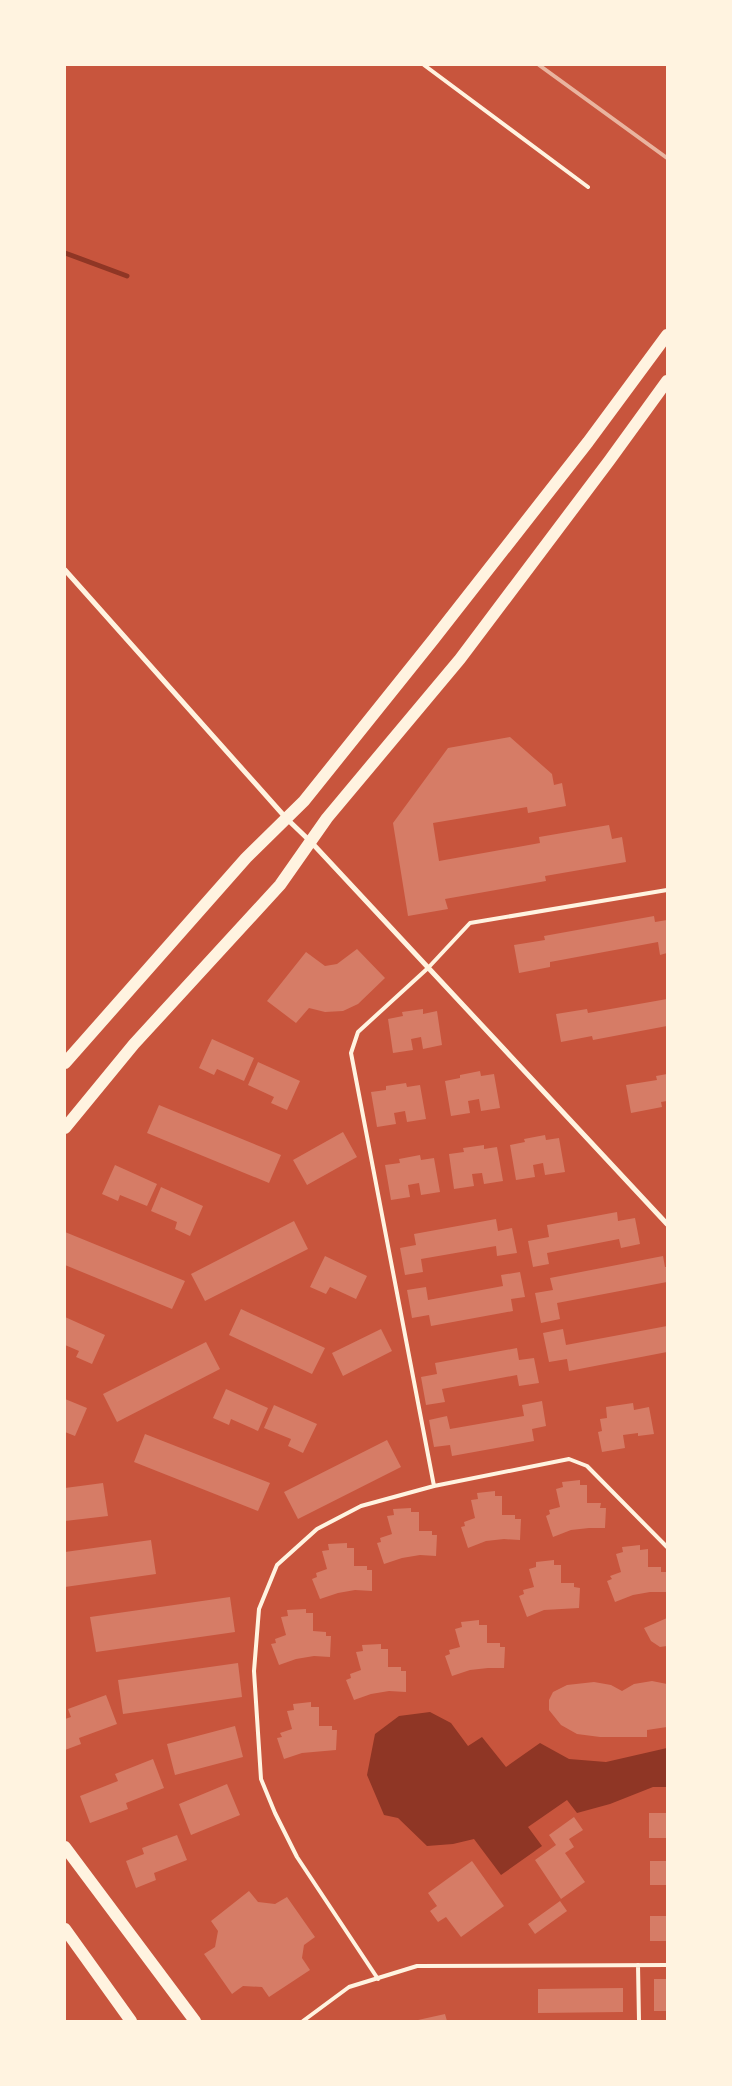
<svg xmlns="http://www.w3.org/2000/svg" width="732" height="2086" viewBox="0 0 732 2086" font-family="Karla,sans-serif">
	<rect width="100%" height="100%" fill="#c8553d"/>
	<path fill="#8f3625" d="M 430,1712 L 451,1723 L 468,1746 L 482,1737 L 506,1767 L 540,1743 L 569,1759 L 606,1762 L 667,1748 L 667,1787 L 653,1787 L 610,1804 L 577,1813 L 567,1800 L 528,1827 L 542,1846 L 501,1875 L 474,1839 L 453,1844 L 427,1846 L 398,1818 L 384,1815 L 367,1775 L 375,1734 L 399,1716 Z"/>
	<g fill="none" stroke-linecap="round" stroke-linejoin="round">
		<path stroke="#8f3625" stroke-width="5" d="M 65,253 L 127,276"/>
	</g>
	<path fill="#d67c66" d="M 510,737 L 552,774 L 554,785 L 562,783 L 566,806 L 528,813 L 527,807 L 433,823 L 439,861 L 540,843 L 539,837 L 609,825 L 612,839 L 622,837 L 626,862 L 545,876 L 546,881 L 445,899 L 448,909 L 408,916 L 393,823 L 448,748 Z
		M 654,916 L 655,922 L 667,920 L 667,953 L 660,955 L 658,942 L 550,962 L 550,967 L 519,973 L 514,945 L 545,940 L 544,936 Z
		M 357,949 L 385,978 L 358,1004 L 343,1011 L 325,1012 L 309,1008 L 296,1023 L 267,1001 L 306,952 L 325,966 L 337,964 Z
		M 667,999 L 667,1026 L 593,1040 L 592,1036 L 561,1042 L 556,1014 L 587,1009 L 588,1013 Z
		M 423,1009 L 423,1014 L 437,1011 L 442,1045 L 423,1049 L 421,1037 L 411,1039 L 413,1050 L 393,1053 L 388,1019 L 403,1016 L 402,1012 Z
		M 212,1039 L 254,1058 L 244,1081 L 217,1069 L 214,1075 L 199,1068 Z
		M 258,1062 L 300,1081 L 287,1110 L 271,1103 L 274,1097 L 248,1085 Z
		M 480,1071 L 481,1076 L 494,1074 L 500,1108 L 481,1111 L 479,1099 L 468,1101 L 470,1113 L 451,1116 L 445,1081 L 460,1078 L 460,1075 Z
		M 667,1074 L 667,1101 L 661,1102 L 662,1107 L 631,1113 L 626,1085 L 657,1080 L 656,1076 Z
		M 406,1083 L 407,1087 L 420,1085 L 426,1119 L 407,1122 L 405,1111 L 394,1113 L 396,1124 L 377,1127 L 371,1092 L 386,1090 L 386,1086 Z
		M 159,1105 L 281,1155 L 269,1183 L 147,1133 Z
		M 343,1132 L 357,1157 L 307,1185 L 293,1160 Z
		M 545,1135 L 546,1140 L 559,1138 L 565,1172 L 545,1175 L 543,1163 L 533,1165 L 535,1177 L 516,1180 L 510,1145 L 525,1142 L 524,1139 Z
		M 484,1145 L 484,1149 L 497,1147 L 503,1181 L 484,1184 L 482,1173 L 472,1174 L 474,1186 L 454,1189 L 449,1154 L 464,1152 L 463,1148 Z
		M 420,1155 L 421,1160 L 434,1158 L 440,1192 L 421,1195 L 419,1183 L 408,1185 L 410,1197 L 391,1200 L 385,1165 L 400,1163 L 399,1159 Z
		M 115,1165 L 157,1184 L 147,1206 L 120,1195 L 118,1201 L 102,1194 Z
		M 161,1187 L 203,1206 L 190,1236 L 175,1229 L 177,1222 L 151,1211 Z
		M 617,1212 L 618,1221 L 635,1218 L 640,1244 L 621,1248 L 619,1239 L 547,1253 L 549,1264 L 533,1267 L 528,1241 L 549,1237 L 547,1225 Z
		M 496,1219 L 498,1231 L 512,1228 L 517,1253 L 497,1256 L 496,1246 L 421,1259 L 423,1272 L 405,1275 L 400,1248 L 416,1245 L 414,1234 Z
		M 294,1221 L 308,1249 L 205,1301 L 191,1274 Z
		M 65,1232 L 185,1281 L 172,1309 L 65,1265 Z
		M 325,1256 L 367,1276 L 356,1299 L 330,1287 L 326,1294 L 310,1287 Z
		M 663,1256 L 665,1267 L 667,1267 L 667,1282 L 557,1303 L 560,1319 L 541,1323 L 535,1293 L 553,1290 L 550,1278 Z
		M 520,1272 L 525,1297 L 511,1299 L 513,1311 L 431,1326 L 429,1315 L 412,1318 L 407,1290 L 426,1287 L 428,1300 L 503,1286 L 501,1275 Z
		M 241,1309 L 325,1348 L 312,1374 L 229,1335 Z
		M 65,1317 L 105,1335 L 92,1364 L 76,1357 L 79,1351 L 65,1345 Z
		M 667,1326 L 667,1352 L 569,1371 L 567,1359 L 549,1362 L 543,1333 L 563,1329 L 566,1345 Z
		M 381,1329 L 392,1351 L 343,1376 L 332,1353 Z
		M 206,1342 L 220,1369 L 117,1422 L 103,1394 Z
		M 517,1348 L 519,1360 L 534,1358 L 539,1383 L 519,1386 L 517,1375 L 442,1389 L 445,1402 L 426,1405 L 421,1377 L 437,1374 L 435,1363 Z
		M 226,1389 L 268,1408 L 258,1431 L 231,1419 L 229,1425 L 213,1418 Z
		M 65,1399 L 87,1408 L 75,1436 L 65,1432 Z
		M 542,1401 L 546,1426 L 532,1429 L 534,1441 L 452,1456 L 450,1445 L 434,1447 L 429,1420 L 447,1416 L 450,1429 L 524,1416 L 522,1405 Z
		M 633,1403 L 634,1410 L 649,1407 L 654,1434 L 638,1436 L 638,1433 L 623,1435 L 625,1448 L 602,1452 L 598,1432 L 602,1431 L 600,1419 L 607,1418 L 606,1407 Z
		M 274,1405 L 317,1424 L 303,1453 L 288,1446 L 291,1439 L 264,1428 Z
		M 145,1434 L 270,1483 L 258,1511 L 134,1462 Z
		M 387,1440 L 401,1467 L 298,1519 L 284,1492 Z
		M 580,1480 L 580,1485 L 587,1485 L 587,1503 L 601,1503 L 600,1508 L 606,1508 L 605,1528 L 589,1528 L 571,1530 L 553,1537 L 546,1516 L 550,1514 L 549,1510 L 560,1507 L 556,1489 L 563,1487 L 562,1482 Z
		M 103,1483 L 108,1516 L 65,1521 L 65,1488 Z
		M 495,1491 L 495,1496 L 502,1496 L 502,1515 L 515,1515 L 515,1519 L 521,1519 L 520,1540 L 504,1539 L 486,1541 L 468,1548 L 461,1527 L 465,1526 L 464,1522 L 475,1518 L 471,1500 L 478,1499 L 477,1493 Z
		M 411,1508 L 411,1512 L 419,1512 L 419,1531 L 432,1531 L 432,1535 L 437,1535 L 436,1556 L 420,1555 L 402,1558 L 384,1564 L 377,1543 L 381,1542 L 380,1538 L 392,1534 L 387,1516 L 394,1515 L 393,1509 Z
		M 151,1540 L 156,1574 L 65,1587 L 65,1552 Z
		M 347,1543 L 347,1548 L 354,1548 L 354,1566 L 367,1566 L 367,1570 L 372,1570 L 372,1591 L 355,1590 L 338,1593 L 320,1599 L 312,1579 L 317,1577 L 316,1573 L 327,1569 L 322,1551 L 329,1550 L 328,1544 Z
		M 640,1545 L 640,1550 L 648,1549 L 648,1567 L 661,1567 L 661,1572 L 667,1572 L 666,1592 L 650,1592 L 633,1595 L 615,1602 L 607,1581 L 612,1579 L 610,1576 L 621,1572 L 616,1554 L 623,1552 L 622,1547 Z
		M 554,1560 L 554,1565 L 561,1565 L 561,1583 L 574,1583 L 574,1587 L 580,1588 L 579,1608 L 544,1610 L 527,1617 L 519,1596 L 524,1594 L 523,1590 L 534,1587 L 529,1569 L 536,1567 L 536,1562 Z
		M 230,1597 L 235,1632 L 96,1652 L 90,1617 Z
		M 306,1609 L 306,1613 L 313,1613 L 313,1631 L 326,1632 L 326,1636 L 331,1636 L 330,1657 L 314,1656 L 296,1659 L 279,1665 L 271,1644 L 276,1643 L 275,1639 L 286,1635 L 281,1617 L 288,1616 L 287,1610 Z
		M 667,1618 L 667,1646 L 660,1647 L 651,1641 L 644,1628 Z
		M 479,1620 L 479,1625 L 487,1625 L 487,1643 L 500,1643 L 500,1647 L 505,1647 L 504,1668 L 488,1668 L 470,1670 L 452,1676 L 445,1656 L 450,1654 L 449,1650 L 460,1647 L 455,1629 L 462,1627 L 461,1622 Z
		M 381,1644 L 381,1649 L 388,1649 L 388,1667 L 401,1667 L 401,1671 L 406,1671 L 406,1692 L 389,1691 L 371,1694 L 354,1700 L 346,1680 L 351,1678 L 350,1674 L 361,1670 L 356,1652 L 363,1651 L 362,1645 Z
		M 238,1663 L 242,1697 L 123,1714 L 118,1680 Z
		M 652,1681 L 667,1684 L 667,1727 L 647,1730 L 647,1737 L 600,1737 L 577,1734 L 561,1725 L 549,1710 L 549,1700 L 553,1692 L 567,1685 L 594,1682 L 611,1685 L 622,1691 L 634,1684 Z
		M 106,1695 L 117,1724 L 79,1738 L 81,1744 L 65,1750 L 65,1719 L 71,1717 L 68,1709 Z
		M 311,1702 L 311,1707 L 319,1707 L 319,1726 L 332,1726 L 332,1730 L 337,1730 L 336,1750 L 302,1753 L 284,1759 L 277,1738 L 282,1737 L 280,1733 L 292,1729 L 287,1711 L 294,1710 L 293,1704 Z
		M 235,1726 L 243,1757 L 175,1775 L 167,1744 Z
		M 153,1759 L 164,1788 L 126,1803 L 128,1809 L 90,1823 L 80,1796 L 118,1781 L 115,1774 Z
		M 227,1784 L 240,1815 L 191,1835 L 179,1804 Z
		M 649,1813 L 667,1813 L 667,1838 L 649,1838 Z
		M 574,1817 L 583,1830 L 569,1839 L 574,1847 L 565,1853 L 585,1882 L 561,1899 L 535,1860 L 556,1845 L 549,1835 Z
		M 177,1835 L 187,1860 L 154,1873 L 156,1880 L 136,1888 L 126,1861 L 144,1854 L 142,1848 Z
		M 472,1861 L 504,1906 L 461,1937 L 446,1917 L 438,1922 L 430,1911 L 437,1906 L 428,1893 Z
		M 650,1861 L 667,1861 L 667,1885 L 650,1885 Z
		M 249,1891 L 258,1902 L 275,1904 L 287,1897 L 315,1937 L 304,1945 L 302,1958 L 310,1970 L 269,1997 L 262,1987 L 243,1986 L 232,1994 L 204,1954 L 215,1947 L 218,1931 L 211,1921 Z
		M 560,1901 L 567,1911 L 535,1934 L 528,1924 Z
		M 650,1916 L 667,1916 L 667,1941 L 650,1941 Z
		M 654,1979 L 667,1979 L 667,2011 L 654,2011 Z
		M 623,1988 L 623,2012 L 538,2013 L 538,1989 Z
		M 445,2014 L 447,2021 L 418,2021 L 418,2020 Z"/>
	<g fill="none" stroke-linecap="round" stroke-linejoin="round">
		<path stroke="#fff3e0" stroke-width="4" d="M 424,65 L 588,187
			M 434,1486 L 351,1053 L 358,1032 L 428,968 L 470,923 L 667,890
			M 638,1965 L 639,2021
			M 378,1979 L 297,1857 L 275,1813 L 261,1779 L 254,1671 L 259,1609 L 277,1565 L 317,1529 L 361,1506 L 434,1486 L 569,1459 L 587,1466 L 667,1547
			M 303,2021 L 349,1987 L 417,1966 L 667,1965"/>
		<path stroke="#fff3e0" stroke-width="5" d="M 65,570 L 286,818 L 312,843 L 667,1224"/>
		<path stroke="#fff3e0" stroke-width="12" d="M 65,1063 L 246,858 L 304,801 L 433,640 L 588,442 L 667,335
			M 65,1128 L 134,1044 L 280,885 L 327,818 L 460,659 L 609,461 L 667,381
			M 65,1847 L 195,2021
			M 65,1929 L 131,2021"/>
		<path stroke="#e9b49f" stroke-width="4" d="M 539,65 L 667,158"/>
	</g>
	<rect width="732" height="2086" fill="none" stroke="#fff3e0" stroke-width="132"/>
</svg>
